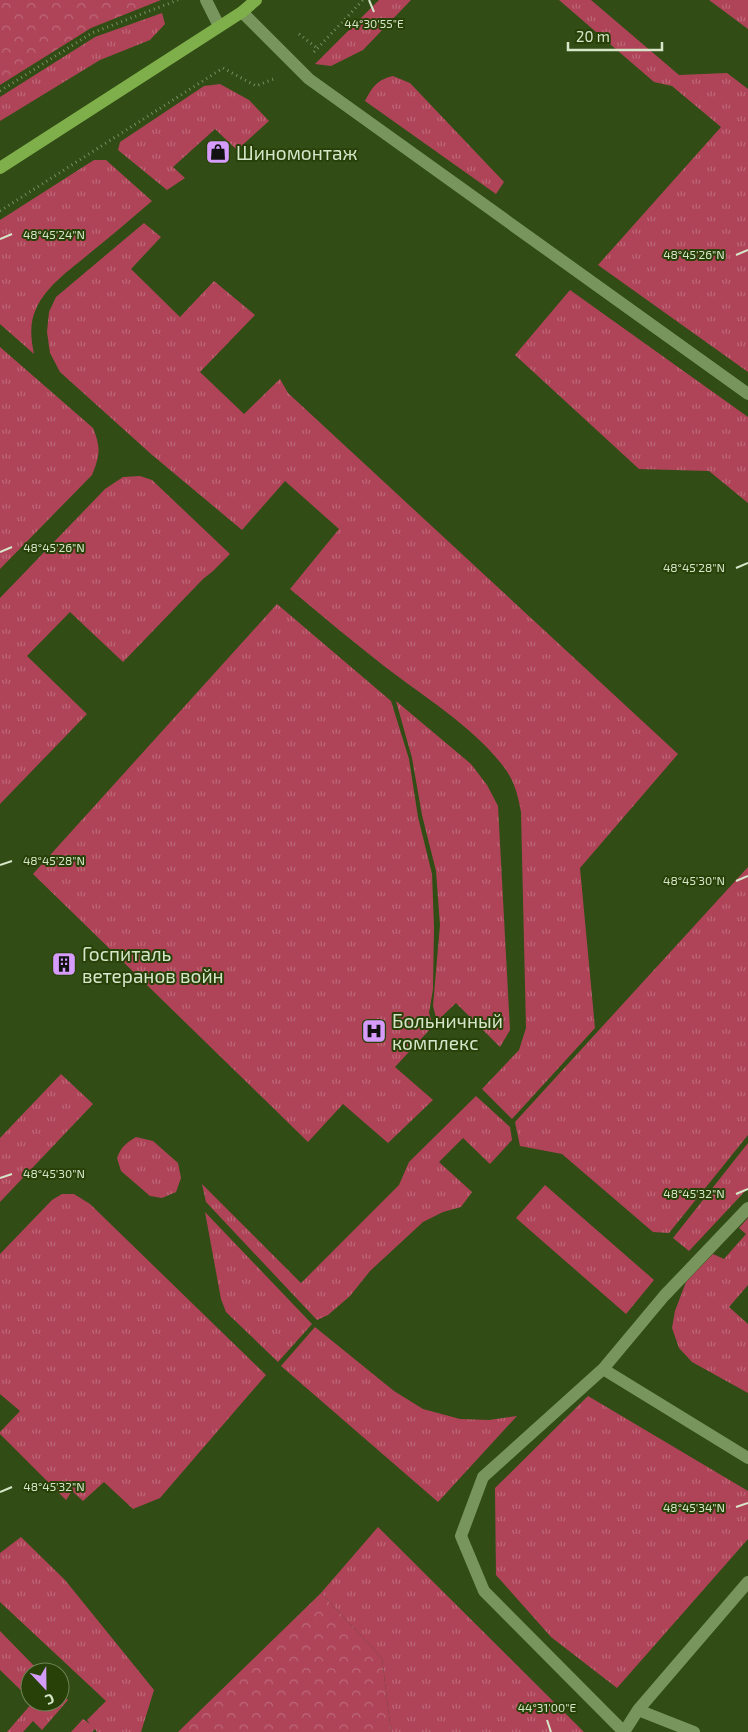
<svg xmlns="http://www.w3.org/2000/svg" width="748" height="1732" viewBox="0 0 748 1732" font-family="'Exo 2',sans-serif">
	<defs>
		<pattern id="grass-tufts" width="24" height="20" patternUnits="userSpaceOnUse" patternTransform="scale(1.25)"><rect width="24" height="20" fill="#af4459"/><path d="M3 7l-1-3M5 7V3M7 7l1-3M15 17l-1-3M17 17v-4M19 17l1-3" fill="none" stroke="#bd6877"/></pattern>
		<pattern id="forest-crowns" width="20" height="18" patternUnits="userSpaceOnUse" patternTransform="scale(1.25)"><rect width="20" height="18" fill="#af4459"/><path d="M2 6a3 3 0 1 1 6 0M12 15a3 3 0 1 1 6 0" fill="none" stroke="#bd6877"/></pattern>
	</defs>
	<rect width="100%" height="100%" fill="#324c15"/>
	<path fill="url(#grass-tufts)" d="M 379,0 L 411,0 L 363,50 L 331,66 L 315,64 Z
		M 559,0 L 591,0 L 679,75 L 727,73 L 748,89 L 748,372 L 598,265 L 721,127 L 672,86 L 654,82 Z
		M 709,0 L 748,0 L 748,29 Z
		M 162,13 L 165,24 L 150,40 L 100,60 L 0,121 L 0,97 L 95,37 Z
		M 393,76 L 410,83 L 504,182 L 496,194 L 365,101 C 373,86 377,80 393,76 Z
		M 220,84 L 249,100 L 269,121 L 237,150 L 215,129 L 173,167 L 185,178 L 167,190 L 118,150 L 120,142 L 204,86 Z
		M 94,160 L 106,160 L 152,201 C 131,219 111,236 90,253 C 71,269 46,286 36,309 C 29,323 31,340 34,354 L 0,324 L 0,220 Z
		M 144,223 L 161,237 L 131,269 L 180,317 L 214,281 L 255,315 L 200,372 L 244,414 L 280,379 L 288,393 L 678,754 L 580,868 L 595,1028 L 512,1119 L 482,1089 L 519,1050 L 526,1028 L 521,812 C 518,796 515,783 506,770 C 476,728 424,697 384,666 C 352,641 321,615 290,589 L 339,529 L 285,481 L 242,530 L 151,454 L 60,372 L 50,353 L 47,332 L 49,312 L 56,297 Z
		M 570,290 L 748,417 L 748,503 L 709,471 L 639,469 L 515,355 Z
		M 0,347 L 93,428 C 101,448 100,455 92,475 L 0,569 Z
		M 140,476 L 152,480 L 230,554 L 213,571 L 203,579 L 123,662 L 70,612 L 27,656 L 87,714 L 0,804 L 0,598 L 105,489 L 123,477 Z
		M 277,604 L 391,701 L 409,759 L 418,817 L 432,874 L 434,927 L 433,989 L 429,1013 L 433,1026 L 395,1067 L 433,1100 L 388,1143 L 343,1104 L 308,1142 L 33,874 Z
		M 396,701 L 471,764 L 487,785 L 498,806 L 510,1030 L 500,1047 L 456,1003 L 437,1021 L 433,1006 L 440,925 L 436,871 L 422,815 L 412,758 Z
		M 748,867 L 748,1135 L 669,1233 L 653,1232 L 562,1154 L 520,1146 L 515,1122 Z
		M 61,1074 L 93,1104 L 0,1202 L 0,1138 Z
		M 476,1096 L 510,1127 L 512,1140 L 490,1164 L 463,1138 L 439,1162 L 472,1192 L 461,1207 L 443,1212 L 423,1222 L 370,1271 L 350,1296 L 328,1315 L 317,1320 L 206,1202 L 202,1184 L 301,1283 L 399,1185 L 409,1162 Z
		M 136,1137 L 153,1141 L 178,1163 L 181,1178 L 176,1192 L 162,1198 L 150,1196 L 121,1171 L 117,1158 C 121,1147 126,1143 136,1137 Z
		M 748,1143 L 748,1188 L 689,1251 L 673,1238 Z
		M 545,1185 L 654,1280 L 626,1314 L 516,1218 Z
		M 62,1194 L 74,1194 L 90,1204 L 266,1375 L 160,1498 L 133,1509 L 104,1482 L 83,1501 L 72,1491 L 66,1500 L 0,1434 L 0,1432 L 20,1411 L 0,1394 L 0,1254 L 52,1200 Z
		M 205,1212 L 312,1324 L 278,1362 L 226,1312 L 221,1299 Z
		M 748,1218 L 748,1285 L 729,1307 L 748,1324 L 748,1393 L 692,1362 L 679,1348 L 672,1328 L 675,1311 L 686,1282 L 713,1254 L 724,1259 L 746,1234 L 739,1228 Z
		M 315,1327 L 394,1391 L 423,1409 L 460,1419 L 489,1420 L 517,1416 L 438,1502 L 281,1366 Z
		M 588,1396 L 748,1491 L 748,1539 L 617,1688 L 551,1637 L 496,1575 L 495,1488 Z
		M 378,1527 L 584,1732 L 391,1732 L 382,1658 L 321,1593 Z
		M 21,1537 L 65,1580 L 154,1690 L 141,1732 L 97,1732 L 95,1729 L 92,1732 L 71,1732 L 83,1719 L 90,1724 L 87,1720 L 106,1701 L 0,1602 L 0,1553 Z
		M 0,1631 L 40,1672 L 30,1672 L 30,1699 L 0,1670 Z
		M 60,1692 L 68,1700 L 42,1730 L 33,1721 L 23,1732 L 7,1732 L 33,1702 L 60,1702 Z"/>
	<path fill="url(#forest-crowns)" d="M 0,0 L 161,0 L 91,28 L 0,85 Z
		M 321,1593 L 382,1658 L 391,1732 L 178,1732 Z"/>
	<g fill="none" stroke-linecap="round" stroke-linejoin="round">
		<path stroke="#788e62" stroke-width="3" stroke-dasharray="1 4" stroke-linecap="butt" d="M 299,34 L 317,48
			M 314,52 L 363,0
			M 0,91 L 92,33 L 178,0
			M 0,211 L 223,68 L 256,86 L 276,78"/>
		<path stroke="#78955e" stroke-width="12" d="M 206,0 L 219,26
			M 242,12 L 309,79 L 748,394
			M 603,1369 L 664,1296 L 748,1208
			M 638,1710 L 748,1582
			M 623,1731 L 484,1591 L 461,1536 L 483,1477 L 603,1369 L 748,1458
			M 624,1732 L 638,1710 L 694,1732"/>
		<path stroke="#7faf4b" stroke-width="12" d="M 0,168 L 242,12 L 256,0"/>
	</g>
	<path fill="none" stroke="#d6e6c9" stroke-width="2" d="M 369,0 L 374,12M 0,239 L 12,234M 736,255 L 748,250M 0,552 L 12,547M 736,568 L 748,563M 0,865 L 12,861M 736,881 L 748,876M 0,1178 L 12,1174M 736,1194 L 748,1189M 0,1492 L 12,1487M 736,1507 L 748,1503M 547,1720 L 551,1732"/>
	<defs>
		<symbol id="shop-square" viewBox="-11 -11 22 22"><rect x="-9" y="-9" width="18" height="18" rx="4" fill="#d59cfb" stroke="#284108"/><path d="M-5-2.5h2.3a2.7 3.5 0 0 1 5.4 0H5L5.5 6h-11ZM-1.5-2.5h3a1.5 2.3 0 0 0-3 0Z" fill="#111"/></symbol>
		<symbol id="building-square" viewBox="-11 -11 22 22"><rect x="-9" y="-9" width="18" height="18" rx="4" fill="#d59cfb" stroke="#284108"/><path d="M-4-6H4V6H1V3H-1V6H-4ZM-2.5-4.3h1.7v1.8h-1.7ZM.8-4.3h1.7v1.8H.8ZM-2.5-1h1.7V.8h-1.7ZM.8-1h1.7V.8H.8Z" fill="#111"/></symbol>
		<symbol id="hospital-square" viewBox="-11 -11 22 22"><rect x="-9" y="-9" width="18" height="18" rx="4" fill="#d59cfb" stroke="#284108"/><path d="M-5-5h3v3.5h4V-5h3V5h-3V1.5h-4V5h-3Z" fill="#111"/></symbol>
	</defs>
	<g fill-rule="evenodd">
		<use href="#shop-square" x="204" y="138" width="28" height="28"/>
		<use href="#building-square" x="50" y="950" width="28" height="28"/>
		<use href="#hospital-square" x="360" y="1017" width="28" height="28"/>
	</g>
	<g text-anchor="middle" dominant-baseline="central" stroke-width="4" stroke-linejoin="round" paint-order="stroke">
		<g font-size="19" fill="#d6e6c9" stroke="#284108" text-anchor="start">
			<text x="236" y="152">Шиномонтаж</text>
			<text x="82" y="953">Госпиталь<tspan x="82" dy="22">ветеранов войн</tspan></text>
			<text x="392" y="1020">Больничный<tspan x="392" dy="22">комплекс</tspan></text>
		</g>
	</g>
	<g font-size="12" text-anchor="middle" fill="#d6e6c9" stroke="#284108" stroke-width="4" stroke-linejoin="round" paint-order="stroke">
		<text x="374" y="28">44°30'55"E</text>
		<text x="54" y="239">48°45'24"N</text>
		<text x="694" y="259">48°45'26"N</text>
		<text x="54" y="552">48°45'26"N</text>
		<text x="694" y="572">48°45'28"N</text>
		<text x="54" y="865">48°45'28"N</text>
		<text x="694" y="885">48°45'30"N</text>
		<text x="54" y="1178">48°45'30"N</text>
		<text x="694" y="1198">48°45'32"N</text>
		<text x="54" y="1491">48°45'32"N</text>
		<text x="694" y="1512">48°45'34"N</text>
		<text x="547" y="1712">44°31'00"E</text>
	</g>
	<g transform="translate(45 1687) rotate(158)"><circle r="24" fill="#284108" stroke="#6e8355"/>
	<path d="M0-4L9 19L0 12L-9 19Z" fill="#d59cfb"/>
	<text y="-8" font-size="14" font-weight="bold" text-anchor="middle" fill="#d6e6c9">С</text>
	</g>
	<path d="M568 42v8h94v-8" fill="none" stroke="#d6e6c9" stroke-width="2.5"/>
	<text x="576" y="42" font-size="15" fill="#d6e6c9" stroke="#284108" stroke-width="4" paint-order="stroke">20 m</text>
</svg>
